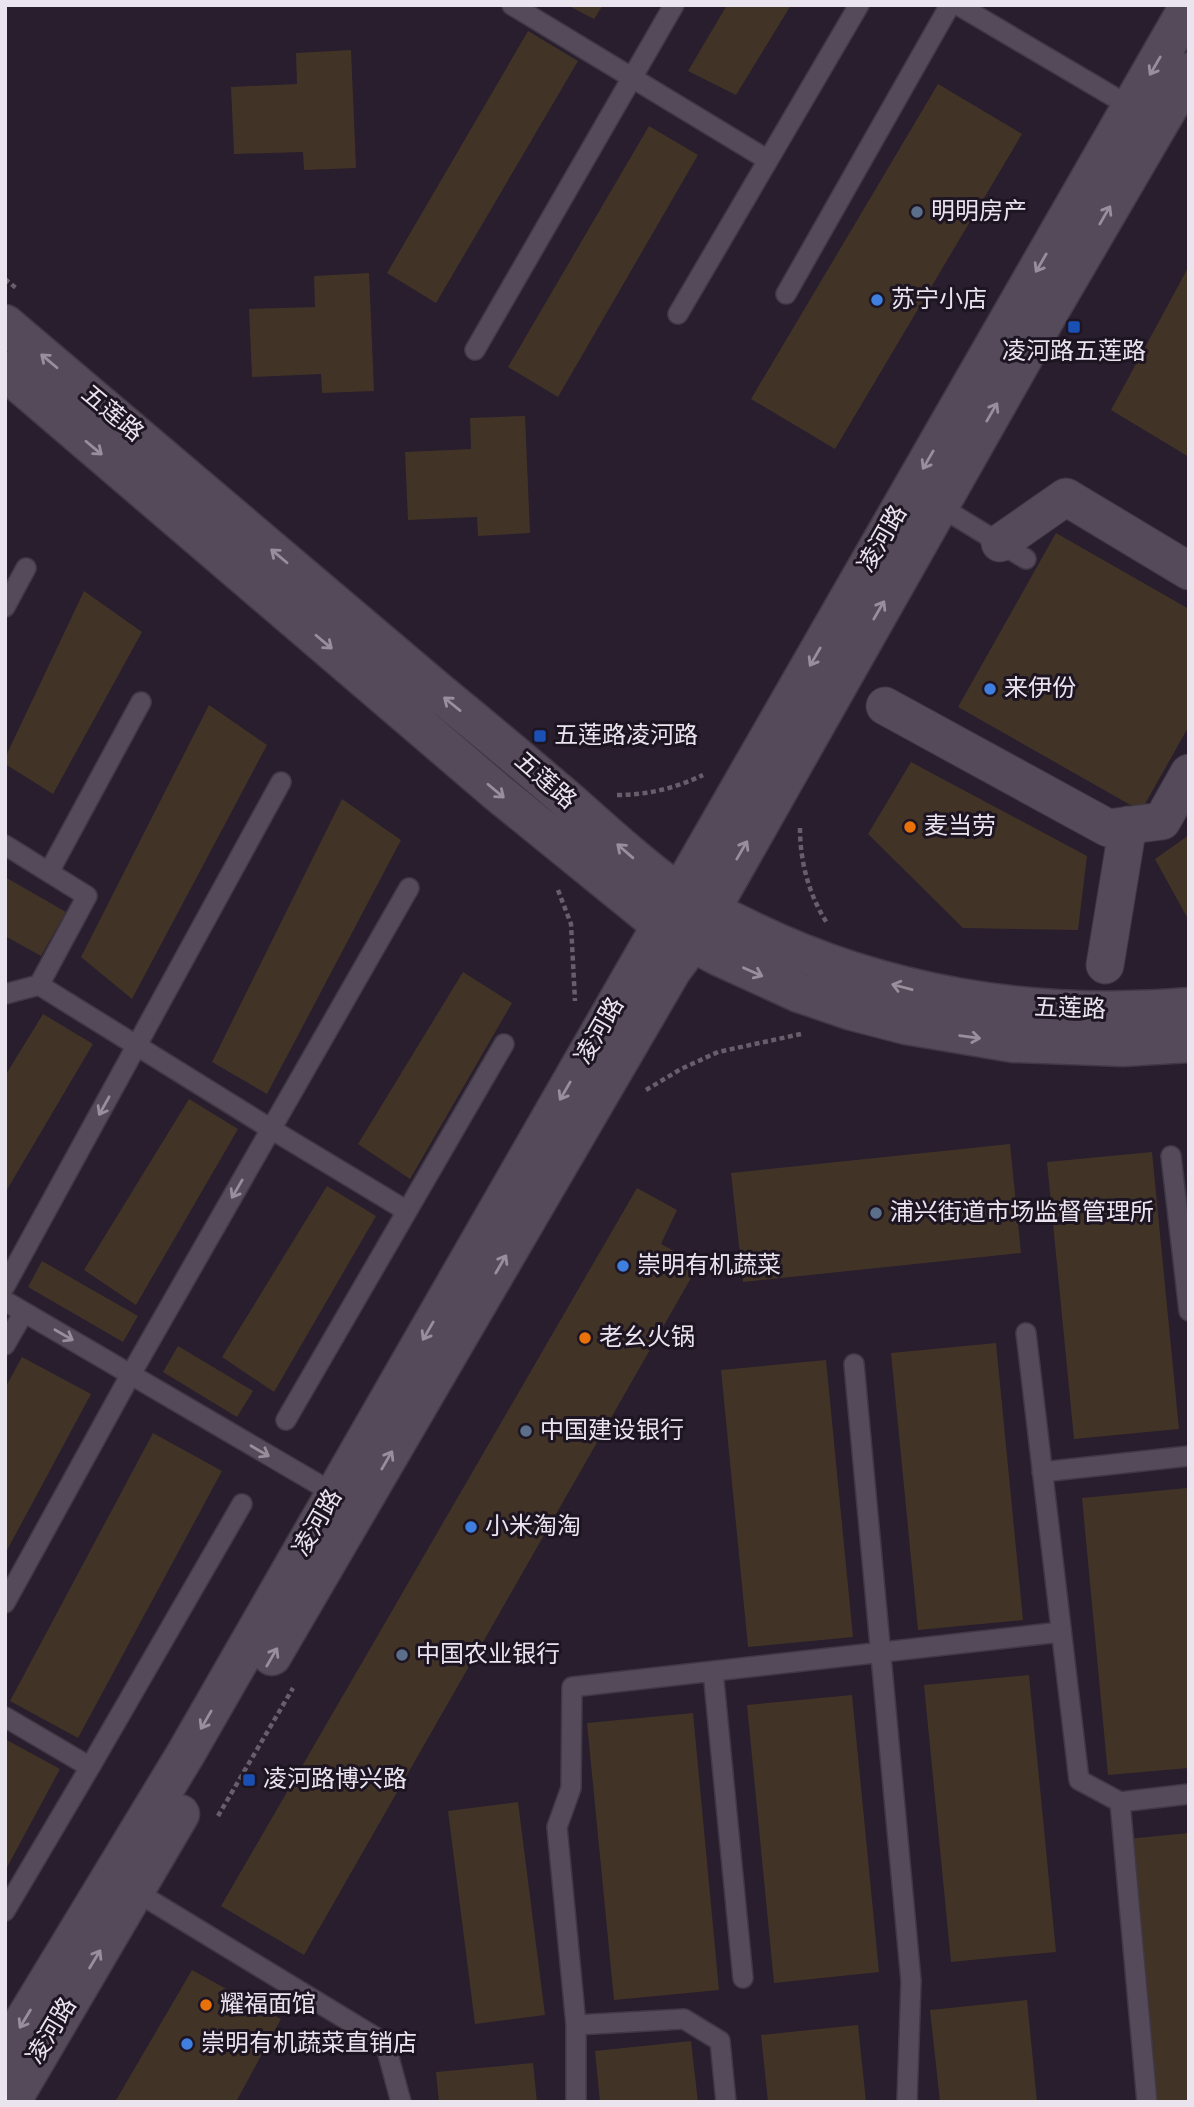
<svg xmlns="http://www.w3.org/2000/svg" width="1194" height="2107" viewBox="0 0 1194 2107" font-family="'Alegreya Sans','Noto Sans SC',sans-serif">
	<rect width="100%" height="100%" fill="#281e2d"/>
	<path fill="#423327" d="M 567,5 L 603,5 L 594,19 Z
		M 727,5 L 791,5 L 736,95 L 688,71 Z
		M 528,31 L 578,61 L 436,303 L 387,273 Z
		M 351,50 L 356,168 L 304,170 L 303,152 L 234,154 L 231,87 L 297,84 L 296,53 Z
		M 938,84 L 1022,134 L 835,449 L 751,399 Z
		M 649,126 L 698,155 L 558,397 L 508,367 Z
		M 1189,266 L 1189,457 L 1111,410 Z
		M 369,273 L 374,391 L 322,393 L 321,374 L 252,377 L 249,309 L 315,307 L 314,276 Z
		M 525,416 L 530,533 L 478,536 L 477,517 L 408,520 L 405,452 L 471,449 L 470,418 Z
		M 1056,533 L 1189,609 L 1189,726 L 1141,811 L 958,707 Z
		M 84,591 L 142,632 L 53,794 L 5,764 L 5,758 Z
		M 209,705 L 267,745 L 132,999 L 81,957 Z
		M 911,762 L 1087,856 L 1078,930 L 963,928 L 868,834 Z
		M 342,799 L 401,840 L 267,1094 L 212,1062 Z
		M 1189,835 L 1189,921 L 1155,859 Z
		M 5,877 L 66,912 L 41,956 L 5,936 Z
		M 463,972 L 512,1003 L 410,1179 L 358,1144 Z
		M 43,1014 L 93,1044 L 5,1193 L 5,1076 Z
		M 189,1099 L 238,1129 L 136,1305 L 84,1270 Z
		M 1010,1144 L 1021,1253 L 743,1282 L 731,1173 Z
		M 1152,1152 L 1179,1429 L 1074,1439 L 1047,1162 Z
		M 327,1186 L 376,1216 L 274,1392 L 222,1357 Z
		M 637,1188 L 677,1210 L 661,1244 L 699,1264 L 304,1955 L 221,1906 Z
		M 42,1261 L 138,1316 L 123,1342 L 28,1287 Z
		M 996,1343 L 1023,1620 L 918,1630 L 891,1353 Z
		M 178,1346 L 253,1391 L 237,1417 L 163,1372 Z
		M 22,1357 L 91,1394 L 5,1554 L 5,1388 Z
		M 826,1360 L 853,1637 L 748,1647 L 721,1370 Z
		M 153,1433 L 222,1471 L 78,1738 L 10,1701 Z
		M 1187,1488 L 1189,1510 L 1189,1768 L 1108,1775 L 1082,1498 Z
		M 1029,1675 L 1056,1952 L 951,1962 L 924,1685 Z
		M 852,1695 L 879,1972 L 774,1983 L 747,1705 Z
		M 693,1713 L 719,1990 L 614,2000 L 587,1723 Z
		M 5,1739 L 60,1769 L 5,1871 Z
		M 518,1802 L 545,2015 L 475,2024 L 448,1811 Z
		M 1189,1833 L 1189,2102 L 1153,2102 L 1127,1839 Z
		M 192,1970 L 281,2019 L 236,2102 L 115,2102 Z
		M 1027,2000 L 1037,2102 L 940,2102 L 930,2010 Z
		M 858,2025 L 866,2102 L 768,2102 L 761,2035 Z
		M 691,2041 L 698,2102 L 600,2102 L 595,2051 Z
		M 533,2063 L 537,2102 L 439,2102 L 436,2072 Z"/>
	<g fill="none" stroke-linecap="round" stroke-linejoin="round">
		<defs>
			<path id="lane" d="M 512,5 L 768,160
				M 958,5 L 1131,107
				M 786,294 L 950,5
				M 678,314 L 859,5
				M 475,350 L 674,5
				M 939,506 L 1026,559
				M 5,607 L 26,568
				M 5,845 L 87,896 L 39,985 L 271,1129 L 407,1211
				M 49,872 L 141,702
				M 5,994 L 39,985
				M 1171,1156 L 1189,1311
				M 5,1286 L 281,782
				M 5,1301 L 335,1494
				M 1026,1333 L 1079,1780 L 1120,1802 L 1189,1794
				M 5,1345 L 24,1312
				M 854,1364 L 911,1981 L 907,2102
				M 286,1420 L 504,1044
				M 1042,1472 L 1189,1456
				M 5,1603 L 131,1374 L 409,888
				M 713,1671 L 743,1978
				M 5,1717 L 90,1767 L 5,1911
				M 90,1767 L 242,1504
				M 1120,1802 L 1147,2102
				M 135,1891 L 385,2043 L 401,2102
				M 576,2025 L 684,2019 L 720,2041 L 726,2102
				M 576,2102 L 576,2025 L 557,1827 L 571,1788 L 572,1687 L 1061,1632"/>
			<path id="street" d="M 1000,543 L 1066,497 L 1189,571
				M 885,706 L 1108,828 L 1162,821 L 1189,773
				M 1105,965 L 1128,825"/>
			<path id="secondary" d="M 5,324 L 441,694 C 485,730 528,766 571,803 C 605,833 639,865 676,891 C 696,905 720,915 742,926 C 881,996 1034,1020 1189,1007
				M 5,371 L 497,792 L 662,926 L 718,956 L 799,993 L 852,1011 L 906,1025 L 1013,1043 L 1123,1047 L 1189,1043
				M 272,1656 L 672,970 L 692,943 L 1052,307 L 1189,72
				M 5,2052 L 185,1755 L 1189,6
				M 11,2102 L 180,1814"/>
		</defs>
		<use href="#lane" stroke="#403845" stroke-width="22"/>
		<use href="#street" stroke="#403845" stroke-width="39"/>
		<use href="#secondary" stroke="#403845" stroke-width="41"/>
		<path stroke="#675e6b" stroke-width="4.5" stroke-dasharray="5 3.5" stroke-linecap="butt" d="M 5,279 L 16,288
			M 617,795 C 648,795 676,788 703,775
			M 800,828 C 800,862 809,895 827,923
			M 558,890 L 571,924 L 575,1001
			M 646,1090 L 681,1069 L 718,1052 L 801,1034
			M 218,1816 L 293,1688"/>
		<use href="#lane" stroke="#544a5a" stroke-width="19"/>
		<use href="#street" stroke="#544a5a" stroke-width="37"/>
		<use href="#secondary" stroke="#544a5a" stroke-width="38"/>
	</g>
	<defs><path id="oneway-shaft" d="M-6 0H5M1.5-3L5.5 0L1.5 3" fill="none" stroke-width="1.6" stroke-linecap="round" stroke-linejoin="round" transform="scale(1.75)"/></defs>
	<g stroke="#988f9d">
		<use href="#oneway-shaft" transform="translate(1155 66) rotate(120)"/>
		<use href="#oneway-shaft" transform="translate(1105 215) rotate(-60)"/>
		<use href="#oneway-shaft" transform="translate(1041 263) rotate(120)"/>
		<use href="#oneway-shaft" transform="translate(49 361) rotate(-140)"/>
		<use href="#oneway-shaft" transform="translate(992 412) rotate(-60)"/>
		<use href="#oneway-shaft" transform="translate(94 448) rotate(40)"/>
		<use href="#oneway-shaft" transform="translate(928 460) rotate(120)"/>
		<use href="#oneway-shaft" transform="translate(279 556) rotate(-140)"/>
		<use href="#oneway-shaft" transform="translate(879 610) rotate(-60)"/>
		<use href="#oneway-shaft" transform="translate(324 642) rotate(40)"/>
		<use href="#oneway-shaft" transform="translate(815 657) rotate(120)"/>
		<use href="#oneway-shaft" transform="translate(452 704) rotate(-141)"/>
		<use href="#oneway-shaft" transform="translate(496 791) rotate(40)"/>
		<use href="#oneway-shaft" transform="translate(742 850) rotate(-60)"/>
		<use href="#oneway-shaft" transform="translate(625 851) rotate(-139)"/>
		<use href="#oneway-shaft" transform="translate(753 972) rotate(24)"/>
		<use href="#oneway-shaft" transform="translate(902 987) rotate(-165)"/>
		<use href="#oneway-shaft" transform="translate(970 1037) rotate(8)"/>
		<use href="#oneway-shaft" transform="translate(565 1091) rotate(120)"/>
		<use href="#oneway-shaft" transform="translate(104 1106) rotate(119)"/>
		<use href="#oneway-shaft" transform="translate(237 1189) rotate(120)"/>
		<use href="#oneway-shaft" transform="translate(501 1264) rotate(-60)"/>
		<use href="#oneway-shaft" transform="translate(428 1331) rotate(120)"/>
		<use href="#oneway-shaft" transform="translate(64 1335) rotate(30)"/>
		<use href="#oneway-shaft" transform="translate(260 1451) rotate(30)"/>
		<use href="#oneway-shaft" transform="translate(387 1460) rotate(-60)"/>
		<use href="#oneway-shaft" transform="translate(272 1657) rotate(-60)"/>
		<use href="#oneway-shaft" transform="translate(206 1720) rotate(120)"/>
		<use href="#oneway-shaft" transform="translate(95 1959) rotate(-59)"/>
		<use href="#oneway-shaft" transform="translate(25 2019) rotate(121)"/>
	</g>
	<g fill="#5c6f8a" stroke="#1e1523" stroke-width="2.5">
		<circle cx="917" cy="212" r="7"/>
		<circle cx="876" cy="1213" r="7"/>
		<circle cx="526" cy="1431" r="7"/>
		<circle cx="402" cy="1655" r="7"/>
	</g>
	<g fill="#3f7fe0" stroke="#1e1523" stroke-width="2.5">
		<circle cx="877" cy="300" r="7"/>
		<circle cx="990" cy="689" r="7"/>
		<circle cx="623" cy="1266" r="7"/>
		<circle cx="471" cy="1527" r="7"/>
		<circle cx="187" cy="2044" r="7"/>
	</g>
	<g fill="#1a4fb4" stroke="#1e1523" stroke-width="2.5">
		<rect x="1067" y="320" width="14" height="14" rx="3.5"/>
		<rect x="533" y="729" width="14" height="14" rx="3.5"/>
		<rect x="242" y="1773" width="14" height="14" rx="3.5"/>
	</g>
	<g fill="#e8710a" stroke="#1e1523" stroke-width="2.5">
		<circle cx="910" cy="827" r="7"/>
		<circle cx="585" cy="1338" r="7"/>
		<circle cx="206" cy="2005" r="7"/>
	</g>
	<g text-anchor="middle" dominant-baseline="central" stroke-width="6" stroke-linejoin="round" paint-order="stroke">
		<g font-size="24" fill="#eae4ee" stroke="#1e1523" text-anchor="start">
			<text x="931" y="212">明明房产</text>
			<text x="891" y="300">苏宁小店</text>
			<text x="1074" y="352" text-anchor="middle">凌河路五莲路</text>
			<text x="1004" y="689">来伊份</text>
			<text x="554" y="736">五莲路凌河路</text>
			<text x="924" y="827">麦当劳</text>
			<text x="890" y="1213">浦兴街道市场监督管理所</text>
			<text x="637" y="1266">崇明有机蔬菜</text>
			<text x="599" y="1338">老幺火锅</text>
			<text x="540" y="1431">中国建设银行</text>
			<text x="485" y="1527">小米淘淘</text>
			<text x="416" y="1655">中国农业银行</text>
			<text x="263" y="1780">凌河路博兴路</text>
			<text x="220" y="2005">耀福面馆</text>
			<text x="201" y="2044">崇明有机蔬菜直销店</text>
		</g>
		<g font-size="24" fill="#eae4ee" stroke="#1e1523">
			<text transform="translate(112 414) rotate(40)">五莲路</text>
			<text transform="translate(883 539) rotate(-60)">凌河路</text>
			<text transform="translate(545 781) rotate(41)">五莲路</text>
			<text transform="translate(1070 1009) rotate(2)">五莲路</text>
			<text transform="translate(600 1031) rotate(-60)">凌河路</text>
			<text transform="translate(318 1523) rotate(-60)">凌河路</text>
			<text transform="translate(52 2031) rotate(-59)">凌河路</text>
		</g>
	</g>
	<rect width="1194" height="2107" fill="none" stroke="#eae4ee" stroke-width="14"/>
</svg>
